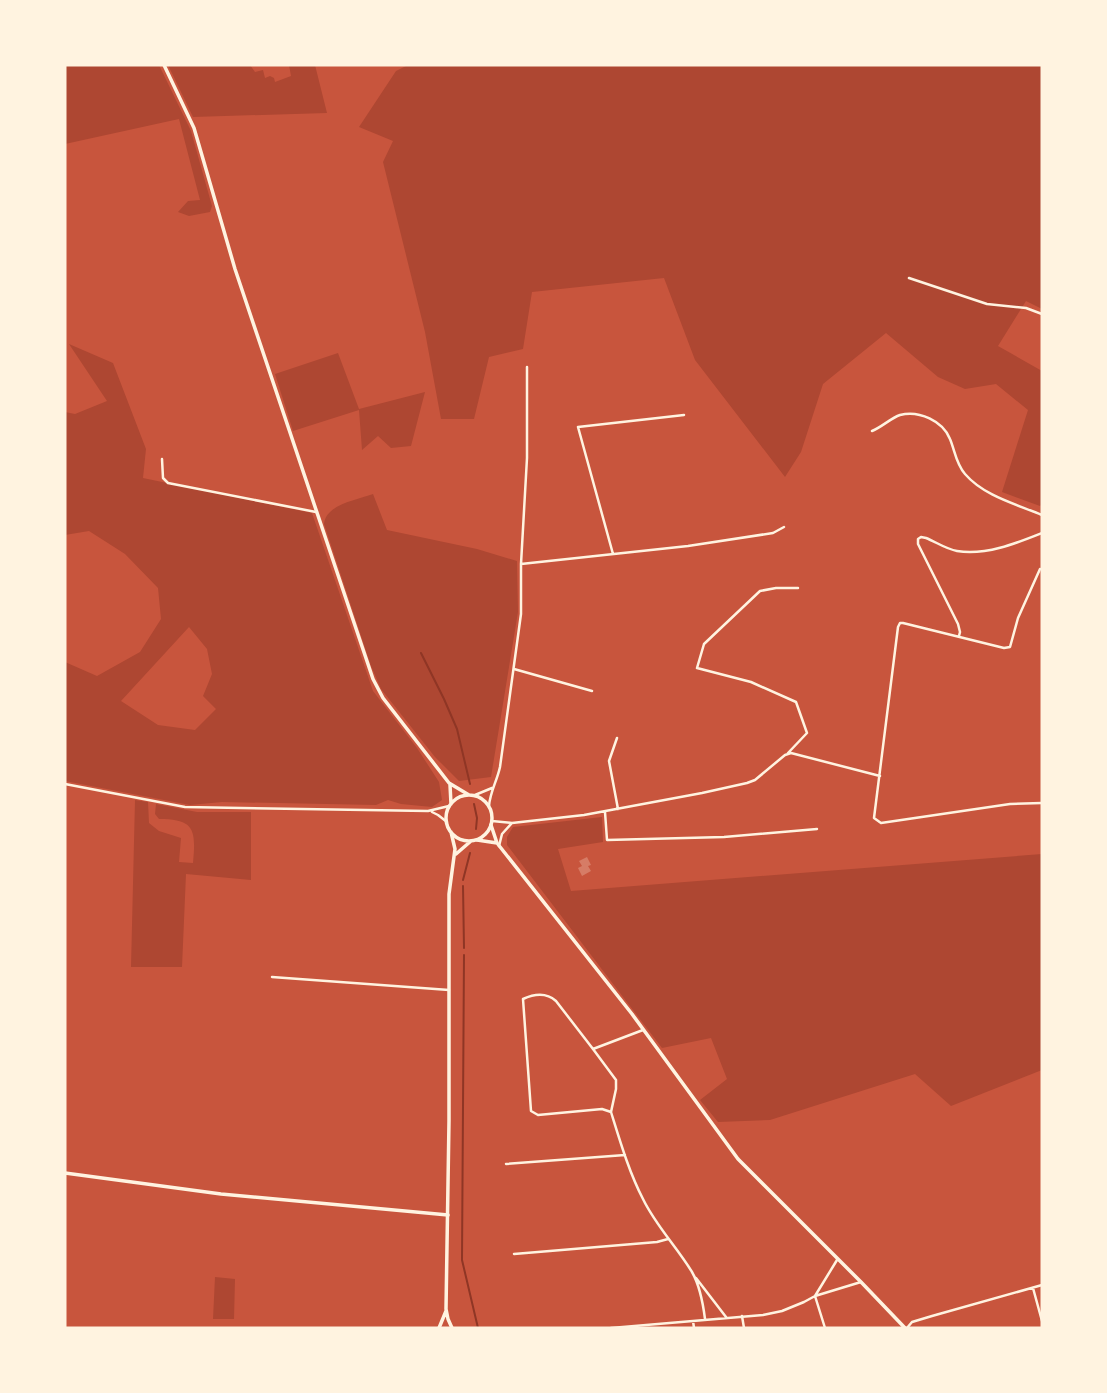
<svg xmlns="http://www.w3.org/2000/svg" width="1107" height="1393" viewBox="0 0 1107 1393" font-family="'Fira Sans Condensed',sans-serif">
	<rect width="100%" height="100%" fill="#c8553d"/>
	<path fill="#ae4732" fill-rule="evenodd" d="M 65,65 L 159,65 L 191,131 L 212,206 L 210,212 L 189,216 L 178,212 L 188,201 L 200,200 L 179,119 L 65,144 Z
		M 168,65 L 250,65 L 255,72 L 263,70 L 265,78 L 270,76 L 274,78 L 275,82 L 291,76 L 289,65 L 315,65 L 327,113 L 193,117 Z
		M 408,65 L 1042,65 L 1042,309 L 1026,301 L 998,346 L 1042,371 L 1042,504 L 1040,506 L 1002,492 L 1028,410 L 996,384 L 965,389 L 938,377 L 886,333 L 823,384 L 801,452 L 785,477 L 695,360 L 664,278 L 532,292 L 523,349 L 489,357 L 474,419 L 441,419 L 425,332 L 383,162 L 393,141 L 359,127 L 396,71 Z
		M 69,344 L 113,363 L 146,449 L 143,478 L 312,513 L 373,691 L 417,748 L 439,782 L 442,800 L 432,807 L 401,804 L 388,800 L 376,805 L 222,802 L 190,805 L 65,781 L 65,662 L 97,676 L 140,652 L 161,619 L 158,588 L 125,554 L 89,531 L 65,535 L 65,412 L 75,414 L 107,401 ZM 189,627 L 207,649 L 212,674 L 203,696 L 216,709 L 195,730 L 158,725 L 121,701 Z
		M 338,353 L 359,409 L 425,392 L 411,446 L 391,448 L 378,436 L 362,450 L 359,410 L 293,431 L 275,374 Z
		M 373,494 L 387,530 L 477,549 L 517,561 L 518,612 L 491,777 L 459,781 L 435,757 L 381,689 L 371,666 L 324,524 C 326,504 357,500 373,494 Z
		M 135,800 L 148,802 L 149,823 L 159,831 L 181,838 L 179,862 L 193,863 C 196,830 195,819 159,819 L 155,814 L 156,804 L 197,812 L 251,812 L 251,880 L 186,874 L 182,967 L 131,967 Z
		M 602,817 L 603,842 L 558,849 L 571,891 L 1042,854 L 1042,1070 L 951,1106 L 915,1074 L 770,1120 L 718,1122 L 700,1100 L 727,1079 L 711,1038 L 662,1048 L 507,845 L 507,837 L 513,827 Z
		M 215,1277 L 235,1279 L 234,1319 L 213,1319 Z"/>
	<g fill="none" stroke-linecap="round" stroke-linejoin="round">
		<path stroke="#8f3625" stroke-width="2" d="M 421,653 L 444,699 L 457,729 L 470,784
			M 474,804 L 477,818 L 476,829
			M 463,880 L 470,853
			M 463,886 L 464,948
			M 464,955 L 462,1260 L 478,1328"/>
	</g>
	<path fill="#d67c66" d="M 587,857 L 591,865 L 588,866 L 591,871 L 582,876 L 578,868 L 582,866 L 579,861 Z"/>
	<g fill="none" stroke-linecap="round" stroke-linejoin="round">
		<path stroke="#fff3e0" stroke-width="2.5" d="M 909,278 L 987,304 L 1026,308 L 1042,314
			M 872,431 C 882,427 891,418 900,415 C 919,410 943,421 950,439 C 955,451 956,464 965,474 C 984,496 1016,504 1042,515
			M 162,459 L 163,478 L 168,483 L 316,512
			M 613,554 L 578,427 L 684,415
			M 521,564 L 688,546 L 773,533 L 784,527
			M 1040,569 L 1018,618 L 1010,647 L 1004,648 L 903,623 L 900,623 L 898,627 L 874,818 L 881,823 L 1010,804 L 1042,803
			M 959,636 L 960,632 L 958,624 L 918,544 L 918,539 L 921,537 L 926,538 C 936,542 946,549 957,551 C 985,556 1017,543 1042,533
			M 514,669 L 592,691
			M 617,738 L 609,761 L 618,809
			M 788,753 L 807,733 L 796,702 L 751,682 L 697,668 L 704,644 L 760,591 L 776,588 L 798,588
			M 65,784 L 185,807 L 428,811 L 449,806
			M 475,795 L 492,788
			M 489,806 C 490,792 497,781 500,767 L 521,614 L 521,564 L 527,458 L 527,367
			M 432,812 L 438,815 L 447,822
			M 605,812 L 607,840 L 724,837 L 817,829
			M 492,821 L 512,823 L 584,815 L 702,793 L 747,783 L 755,780 L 785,755 L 791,753 L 880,776
			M 499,846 L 502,834 L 512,823
			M 272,977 L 449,990
			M 593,1049 L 616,1080 L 616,1089 L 611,1112 L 602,1109 L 538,1115 L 531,1111 L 523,999 C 534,994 546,992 556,1001 L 593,1049 L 643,1030
			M 611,1112 C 620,1141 629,1172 643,1199 C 656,1226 677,1247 692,1272 C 700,1286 703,1303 705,1319
			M 506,1164 L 625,1155
			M 514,1254 L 657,1242 L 668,1239
			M 696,1278 L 726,1317
			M 1033,1288 L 1042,1321
			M 815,1296 L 837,1260
			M 815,1296 L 825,1328
			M 742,1316 L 744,1328
			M 693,1321 L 694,1328
			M 611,1328 L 763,1315 L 782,1311 L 804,1302 L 815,1296 L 861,1282
			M 907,1328 L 912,1322 L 932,1316 L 1042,1285"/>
		<path stroke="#fff3e0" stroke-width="3.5" d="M 491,825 L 497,843 L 632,1014 L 738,1159 L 861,1282 L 905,1328
			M 477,840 L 497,843
			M 65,1173 L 221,1194 L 448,1215"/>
		<path stroke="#fff3e0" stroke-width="3.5" d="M 164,65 L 194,128 L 235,269 L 373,679 L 383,698 L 449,783 L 469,795
			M 450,785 L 451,804
			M446 818a23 23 0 1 1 46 0a23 23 0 1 1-46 0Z
			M 451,832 L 455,849 L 449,894 L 449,1121 L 446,1309 L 448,1319 L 452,1328
			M 456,854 L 471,841
			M 439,1328 L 446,1311"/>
	</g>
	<rect width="1107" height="1393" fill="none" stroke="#fff3e0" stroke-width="133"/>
</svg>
